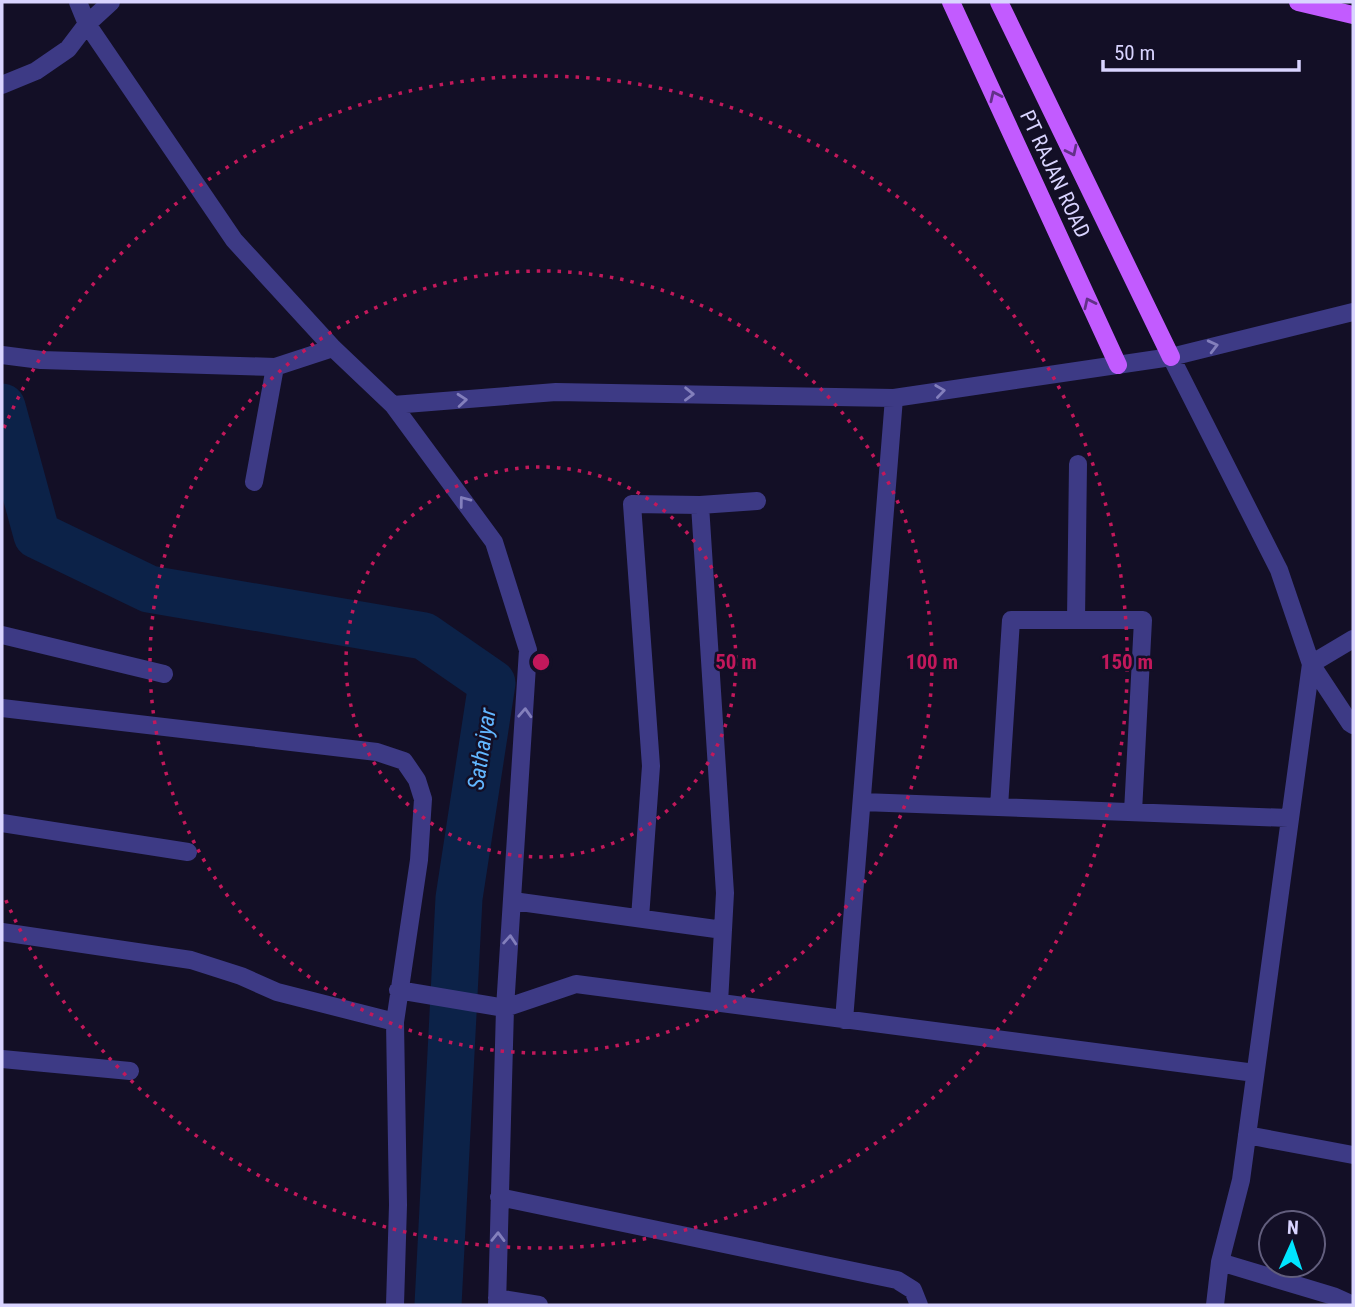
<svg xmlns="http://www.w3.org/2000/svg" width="1355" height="1307" viewBox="0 0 1355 1307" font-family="'Roboto Condensed',sans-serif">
	<rect width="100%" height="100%" fill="#130f26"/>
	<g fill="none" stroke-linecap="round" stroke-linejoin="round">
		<path stroke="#0c2248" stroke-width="47" d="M 2,407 L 37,535 L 149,589 L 424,636 L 492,683 L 459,898 L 438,1305"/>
		<path stroke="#3d3a85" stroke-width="18" d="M 78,2 L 87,24 L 234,240 L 333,348 L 393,405 L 494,542 L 528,650 L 505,1008 L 497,1305
			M 2,85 L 36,71 L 68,49 L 87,24 L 111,2
			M 2,355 L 41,360 L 275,367 L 333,348
			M 1171,357 L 1279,570 L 1311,664 L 1350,723 L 1353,725
			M 393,405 L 556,392 L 894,398 L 1171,357 L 1353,312
			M 254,482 L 275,367
			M 700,505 L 725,893 L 719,1003
			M 1076,620 L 1078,464
			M 2,635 L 164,674
			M 1311,664 L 1353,639
			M 2,708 L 377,752 L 404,761 L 417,780 L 423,799 L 419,860 L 395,1022 L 398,1205 L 395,1305
			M 862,802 L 1288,818
			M 999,807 L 1011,620 L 1143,620 L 1133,812
			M 2,823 L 188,852
			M 513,901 L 723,930
			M 640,918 L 651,766 L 632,504 L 700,505 L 757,501
			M 2,932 L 191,960 L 241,976 L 277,992 L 395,1022
			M 398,990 L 505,1008 L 576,984 L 1255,1073
			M 844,1020 L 894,398
			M 2,1059 L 130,1071
			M 1247,1135 L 1353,1155
			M 499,1197 L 897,1280 L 913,1290 L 919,1305
			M 1220,1262 L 1333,1296 L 1353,1305
			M 497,1298 L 539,1305
			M 1215,1305 L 1220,1262 L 1241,1180 L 1311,664"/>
		<path stroke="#c25bff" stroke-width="18" d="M 951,2 L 1118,365
			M 999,2 L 1171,357
			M 1298,2 L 1353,15"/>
	</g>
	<defs><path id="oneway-chevron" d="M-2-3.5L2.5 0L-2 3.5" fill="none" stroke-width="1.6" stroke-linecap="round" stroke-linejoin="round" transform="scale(1.75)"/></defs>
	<g stroke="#623188">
		<use href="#oneway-chevron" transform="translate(995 96) rotate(-115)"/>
		<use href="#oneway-chevron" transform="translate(1072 151) rotate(64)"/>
		<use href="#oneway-chevron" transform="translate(1089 303) rotate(-115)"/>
	</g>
	<g stroke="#837fbc">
		<use href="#oneway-chevron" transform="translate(1213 346) rotate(-14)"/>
		<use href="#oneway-chevron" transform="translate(940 391) rotate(-8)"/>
		<use href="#oneway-chevron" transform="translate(689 394) rotate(1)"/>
		<use href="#oneway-chevron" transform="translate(462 400) rotate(-5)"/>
		<use href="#oneway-chevron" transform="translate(464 501) rotate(-127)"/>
		<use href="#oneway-chevron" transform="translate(525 713) rotate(-87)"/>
		<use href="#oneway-chevron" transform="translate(510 940) rotate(-86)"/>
		<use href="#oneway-chevron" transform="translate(498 1237) rotate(-89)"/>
	</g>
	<g fill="none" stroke="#c2185b" stroke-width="3.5" stroke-dasharray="3.5 7">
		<circle cx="541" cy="662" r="195"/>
		<circle cx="541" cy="662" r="391"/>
		<path d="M4 428A586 586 0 1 1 4 896"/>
	</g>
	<g text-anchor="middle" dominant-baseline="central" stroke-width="5" stroke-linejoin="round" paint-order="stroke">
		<g font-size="21" fill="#d9d4ff" stroke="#130f26">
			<text transform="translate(1055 174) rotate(65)">PT RAJAN ROAD</text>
		</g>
		<g font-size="23" font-style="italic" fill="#62b6ff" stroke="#130f26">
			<text transform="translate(482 749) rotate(-81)">Sathaiyar</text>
		</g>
	</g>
	<circle cx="541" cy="662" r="10" fill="#c2185b" stroke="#130f26" stroke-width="3.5"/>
	<g font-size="21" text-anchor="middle" font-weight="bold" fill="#c2185b" stroke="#130f26" stroke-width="5" stroke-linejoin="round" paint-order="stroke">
		<text x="736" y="669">50 m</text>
		<text x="932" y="669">100 m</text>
		<text x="1127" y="669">150 m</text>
	</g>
	<rect width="1355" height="1307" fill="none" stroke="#d9d4ff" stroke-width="7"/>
	<g transform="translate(1292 1244) rotate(3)"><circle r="33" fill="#130f26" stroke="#625e7d" stroke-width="2"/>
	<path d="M0-5L12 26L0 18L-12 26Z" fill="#00e5ff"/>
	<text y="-10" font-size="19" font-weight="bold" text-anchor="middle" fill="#d9d4ff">N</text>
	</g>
	<path d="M1103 60v10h196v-10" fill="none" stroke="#d9d4ff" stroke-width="3.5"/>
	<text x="1114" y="60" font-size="21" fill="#d9d4ff" stroke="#130f26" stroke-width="5" paint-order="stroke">50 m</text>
</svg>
